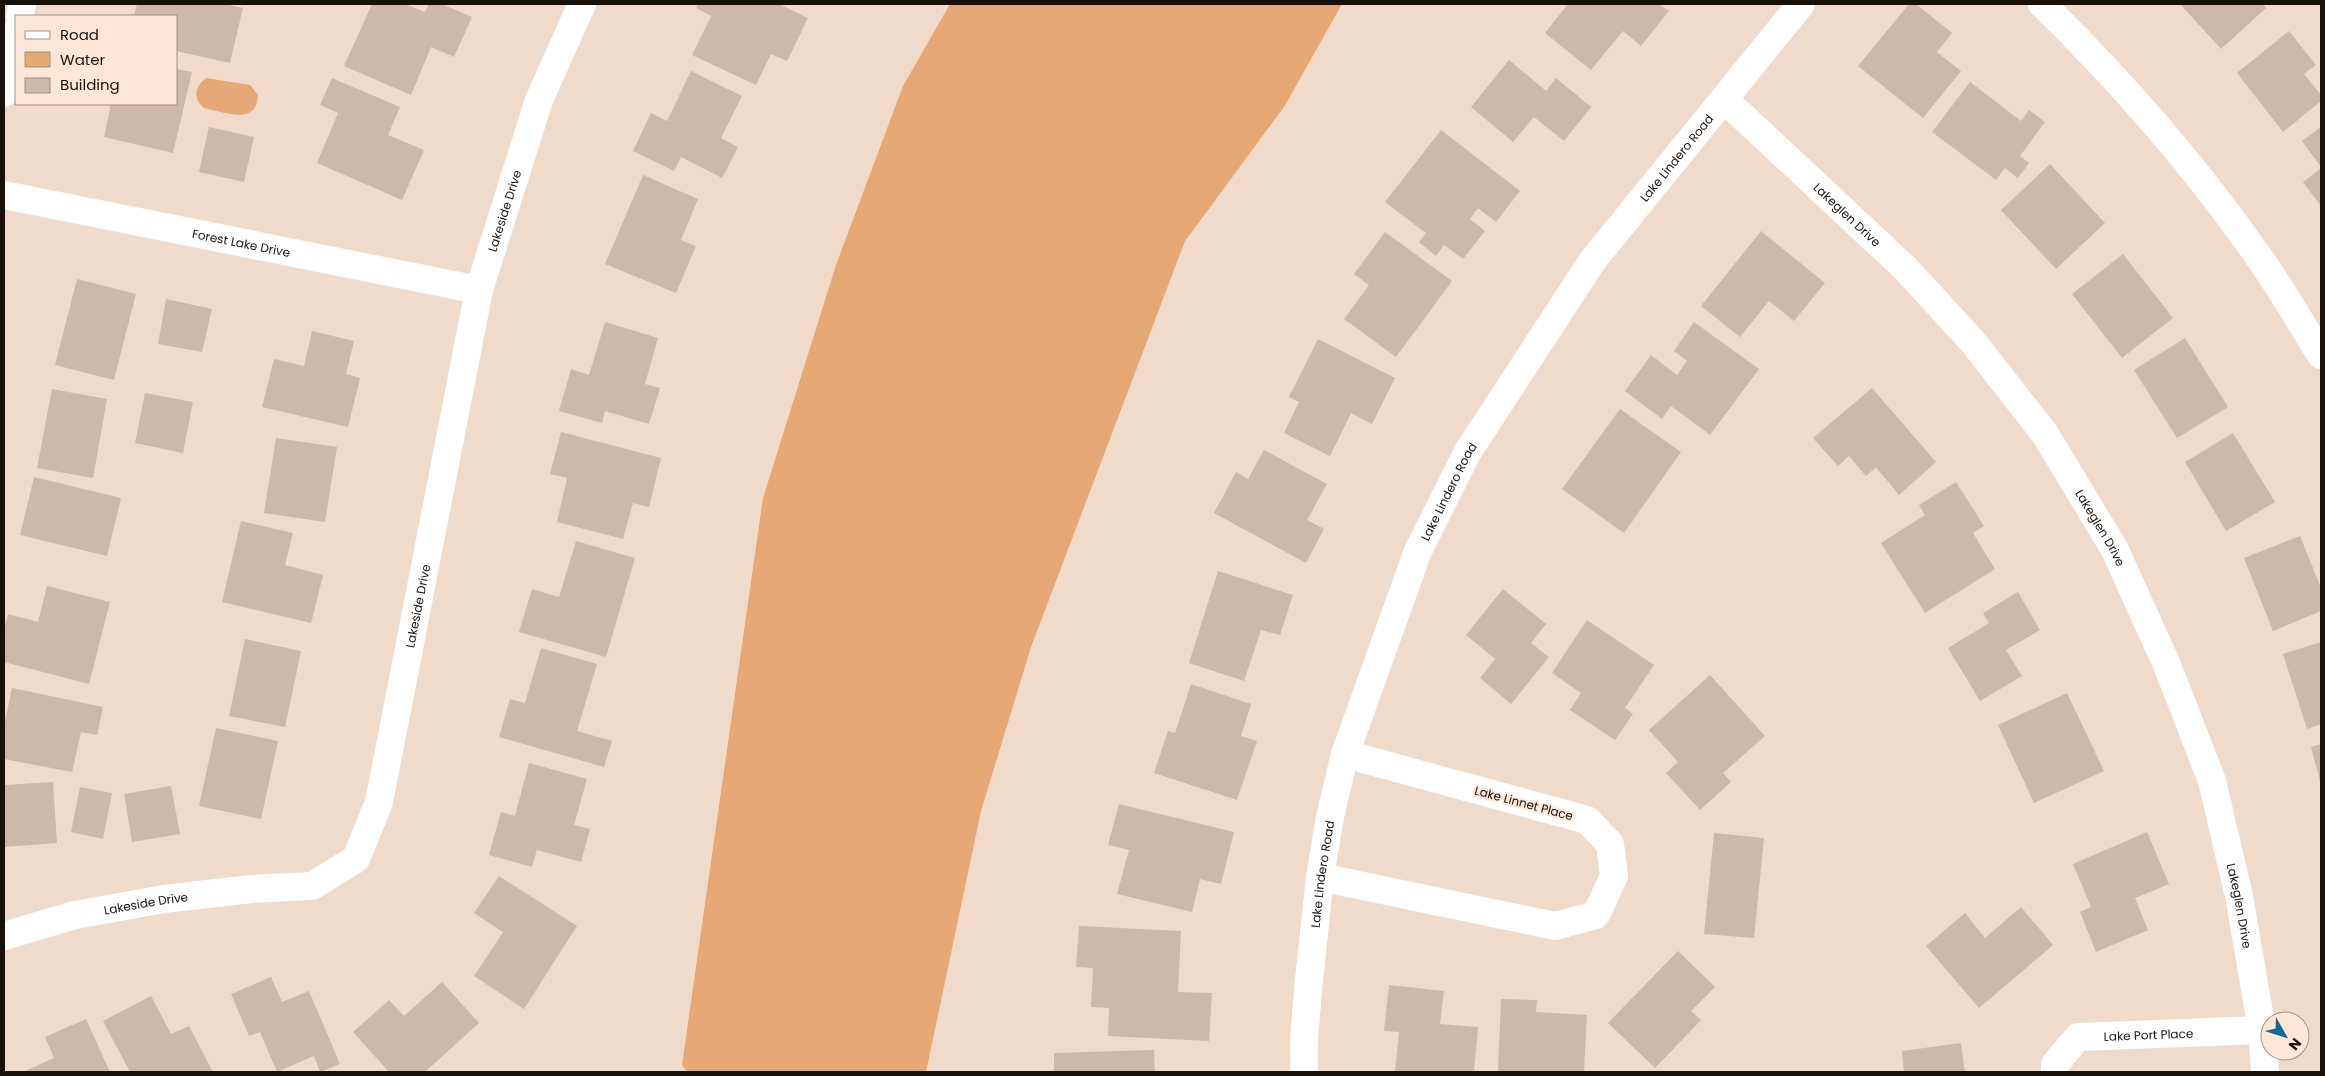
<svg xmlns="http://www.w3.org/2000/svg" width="2325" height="1076" viewBox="0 0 2325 1076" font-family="Poppins,sans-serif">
	<rect width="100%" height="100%" fill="#f0dac9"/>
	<path fill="#e6a874" d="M 950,4 L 1342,4 L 1284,107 L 1185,241 L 1031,647 L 981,811 L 926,1072 L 687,1072 L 682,1065 L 763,498 L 836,265 L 903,86 Z
		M 206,78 L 250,85 L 258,95 C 257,126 224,112 204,108 C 192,98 195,87 206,78 Z"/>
	<path fill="#ceb8a8" d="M 137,4 L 224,4 L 243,8 L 230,63 L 176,51 L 176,16 L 134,16 Z
		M 372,4 L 405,4 L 425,12 L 429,4 L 442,4 L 472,17 L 454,57 L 431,47 L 411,95 L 344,66 Z
		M 698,4 L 779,4 L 808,18 L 787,61 L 771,54 L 756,85 L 692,55 L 711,16 L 696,8 Z
		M 1568,4 L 1659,4 L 1669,11 L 1641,46 L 1623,31 L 1591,70 L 1545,33 Z
		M 1909,4 L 1916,4 L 1952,33 L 1937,52 L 1961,71 L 1923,118 L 1858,66 Z
		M 2180,4 L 2263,4 L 2266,8 L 2221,49 Z
		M 2289,31 L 2316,65 L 2304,74 L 2321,95 L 2321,101 L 2283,132 L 2237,73 Z
		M 1509,60 L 1546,91 L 1556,78 L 1591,107 L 1564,141 L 1534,117 L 1513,142 L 1471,107 Z
		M 176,69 L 192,72 L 173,153 L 104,137 L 111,104 L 176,104 Z
		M 691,71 L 742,96 L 721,138 L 738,147 L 722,178 L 681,157 L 674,171 L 633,151 L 651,113 L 667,121 Z
		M 332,78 L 400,107 L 388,135 L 424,150 L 402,200 L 317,163 L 338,113 L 320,105 Z
		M 1970,82 L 2021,121 L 2029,110 L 2045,122 L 2020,156 L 2029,163 L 2018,178 L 2005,168 L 1996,180 L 1932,132 Z
		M 209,127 L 254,137 L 244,182 L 199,172 Z
		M 2321,127 L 2321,167 L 2302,141 Z
		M 1441,130 L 1520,191 L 1496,222 L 1478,208 L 1470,219 L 1485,231 L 1463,259 L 1444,245 L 1436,256 L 1419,242 L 1426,233 L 1385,202 Z
		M 2050,164 L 2105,223 L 2056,269 L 2001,210 Z
		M 2321,168 L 2321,206 L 2303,182 Z
		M 643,175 L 698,199 L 681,240 L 696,246 L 676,293 L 605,264 Z
		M 1761,231 L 1825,283 L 1794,321 L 1769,301 L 1740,337 L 1701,306 Z
		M 1385,232 L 1452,281 L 1396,357 L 1344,319 L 1369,285 L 1354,274 Z
		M 2123,254 L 2173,318 L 2122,358 L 2072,294 Z
		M 77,279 L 136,294 L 114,380 L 55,365 Z
		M 166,299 L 212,309 L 202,352 L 158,344 Z
		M 605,322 L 658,338 L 645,384 L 660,388 L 649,424 L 605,411 L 602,423 L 559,411 L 571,369 L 589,375 Z
		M 1694,322 L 1759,369 L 1710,435 L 1671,406 L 1662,419 L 1625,391 L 1651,355 L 1677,375 L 1687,361 L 1674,351 Z
		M 312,331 L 354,341 L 346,374 L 360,378 L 348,427 L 262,407 L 274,359 L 304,366 Z
		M 2185,338 L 2228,407 L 2177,438 L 2134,370 Z
		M 1318,339 L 1395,378 L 1372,424 L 1351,413 L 1330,456 L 1284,433 L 1299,402 L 1289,397 Z
		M 1872,388 L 1936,462 L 1899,495 L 1876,467 L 1866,476 L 1849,456 L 1838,466 L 1813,438 Z
		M 52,389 L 107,399 L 93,478 L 37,468 Z
		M 145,393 L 193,402 L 183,453 L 135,443 Z
		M 1620,409 L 1681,452 L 1624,533 L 1562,489 Z
		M 561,432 L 661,458 L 649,507 L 633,503 L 623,539 L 557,522 L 567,478 L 550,474 Z
		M 2233,433 L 2275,502 L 2226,531 L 2185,462 Z
		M 276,438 L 337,447 L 325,522 L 264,513 Z
		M 1264,450 L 1327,484 L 1307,520 L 1324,529 L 1306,563 L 1214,513 L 1236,472 L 1248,479 Z
		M 34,477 L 121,498 L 107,556 L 20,535 Z
		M 1956,482 L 1984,526 L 1973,533 L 1995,569 L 1925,613 L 1881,543 L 1925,515 L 1919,505 Z
		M 241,521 L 293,533 L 285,565 L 323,575 L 311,623 L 222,602 Z
		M 2300,536 L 2321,588 L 2321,611 L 2273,631 L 2244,558 Z
		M 576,541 L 635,558 L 606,657 L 519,632 L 532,589 L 559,597 Z
		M 1218,571 L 1293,595 L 1280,635 L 1261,630 L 1244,681 L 1189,663 Z
		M 47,586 L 110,602 L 89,684 L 4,662 L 4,630 L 8,614 L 38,622 Z
		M 1503,589 L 1546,624 L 1531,643 L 1549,657 L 1511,704 L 1480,678 L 1495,659 L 1466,635 Z
		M 2018,592 L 2040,630 L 2006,650 L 2022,676 L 1980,701 L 1948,648 L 1989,623 L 1983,613 Z
		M 1587,620 L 1654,665 L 1625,708 L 1633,714 L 1615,740 L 1570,710 L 1581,693 L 1552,673 Z
		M 245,639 L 301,651 L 285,727 L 229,716 Z
		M 2321,642 L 2321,724 L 2307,729 L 2283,654 Z
		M 541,648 L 597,664 L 577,731 L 612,741 L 604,767 L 499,737 L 510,699 L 525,703 Z
		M 1710,675 L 1765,736 L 1723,773 L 1731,782 L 1700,810 L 1666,773 L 1678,762 L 1649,730 Z
		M 1191,684 L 1251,704 L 1241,736 L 1257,741 L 1237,800 L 1154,773 L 1168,731 L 1175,733 Z
		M 12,688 L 103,707 L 97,735 L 81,732 L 72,772 L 4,759 L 4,726 Z
		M 2067,693 L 2104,771 L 2034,803 L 1998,725 Z
		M 216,728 L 278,741 L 261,819 L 199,806 Z
		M 2321,744 L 2321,785 L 2311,747 Z
		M 529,763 L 587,779 L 574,825 L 590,829 L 581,862 L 537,850 L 532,867 L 489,855 L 501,812 L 515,816 Z
		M 53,782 L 57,843 L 4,847 L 4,785 Z
		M 171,786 L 180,834 L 132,842 L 124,794 Z
		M 80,787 L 112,793 L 103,839 L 71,832 Z
		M 1119,804 L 1234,832 L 1221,884 L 1200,879 L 1192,912 L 1117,894 L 1129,850 L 1108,845 Z
		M 2147,832 L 2169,884 L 2135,898 L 2148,930 L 2096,952 L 2080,912 L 2091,907 L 2073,864 Z
		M 1714,833 L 1764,838 L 1754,938 L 1704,934 Z
		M 499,876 L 577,926 L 524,1009 L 474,976 L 503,932 L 474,913 Z
		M 2021,907 L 2053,945 L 1979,1008 L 1926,946 L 1965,913 L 1985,938 Z
		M 1079,926 L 1181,931 L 1178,992 L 1212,993 L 1209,1041 L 1108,1036 L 1109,1008 L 1091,1007 L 1093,968 L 1076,967 Z
		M 1678,951 L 1715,987 L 1691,1011 L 1701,1020 L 1655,1068 L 1608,1023 Z
		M 271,977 L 282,1002 L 309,991 L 340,1064 L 320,1072 L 314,1056 L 277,1072 L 260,1032 L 249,1036 L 231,994 Z
		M 442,982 L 479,1023 L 425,1072 L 389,1072 L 353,1032 L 389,1000 L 404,1016 Z
		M 1389,985 L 1444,991 L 1440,1024 L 1478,1027 L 1474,1072 L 1395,1072 L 1399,1032 L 1384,1031 Z
		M 151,996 L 171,1034 L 189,1026 L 213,1072 L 130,1072 L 103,1021 Z
		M 1501,999 L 1537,1000 L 1536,1012 L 1587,1015 L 1584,1072 L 1498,1072 Z
		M 86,1019 L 110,1072 L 23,1072 L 54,1058 L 45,1037 Z
		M 1961,1043 L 1965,1072 L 1904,1072 L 1902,1051 Z
		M 1154,1050 L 1155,1072 L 1054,1072 L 1054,1053 Z"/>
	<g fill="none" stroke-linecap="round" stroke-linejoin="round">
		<g stroke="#fff" stroke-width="28">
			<path d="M 2042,4 C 2121,81 2195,166 2258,256 C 2281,288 2300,322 2321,355"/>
			<path d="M 20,16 L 22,4"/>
			<path d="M 4,93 L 16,32"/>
			<path id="s1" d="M 1724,99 L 1906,269 L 1973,342 L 2045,434 L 2115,550 L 2167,665 L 2212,781 L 2239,896 L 2262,1030 L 2265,1072"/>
			<path id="s2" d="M 4,195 L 479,290"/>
			<path d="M 1320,877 L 1555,926 L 1596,915 L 1614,876 L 1610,844 L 1587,820 L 1345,754"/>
			<path id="s3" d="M 4,936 L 75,915 L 164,899 L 251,889 L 312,886 L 356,859 L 379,802 L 479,290 L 539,100 L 582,4"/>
			<path id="s4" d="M 1304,1072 L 1304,1038 L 1309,980 L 1320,877 L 1330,817 L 1345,754 L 1418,551 L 1467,453 L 1593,260 L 1801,4"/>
			<path id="s5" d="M 2055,1072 L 2055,1064 L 2078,1037 L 2262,1030"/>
		</g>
	</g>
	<g text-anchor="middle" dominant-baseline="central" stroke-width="4" stroke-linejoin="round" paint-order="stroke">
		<g font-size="12" fill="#18110b" stroke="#fee7d6">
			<text stroke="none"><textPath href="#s4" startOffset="1009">Lake Lindero Road</textPath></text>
			<text stroke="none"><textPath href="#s3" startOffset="1031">Lakeside Drive</textPath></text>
			<text stroke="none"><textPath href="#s1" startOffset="169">Lakeglen Drive</textPath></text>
			<text stroke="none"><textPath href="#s2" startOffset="242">Forest Lake Drive</textPath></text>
			<text stroke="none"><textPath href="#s4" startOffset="604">Lake Lindero Road</textPath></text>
			<text stroke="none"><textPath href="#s1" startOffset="574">Lakeglen Drive</textPath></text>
			<text stroke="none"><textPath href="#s3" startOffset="626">Lakeside Drive</textPath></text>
			<text transform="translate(1524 803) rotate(15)">Lake Linnet Place</text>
			<text stroke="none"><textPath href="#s4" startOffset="199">Lake Lindero Road</textPath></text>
			<text stroke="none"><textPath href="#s3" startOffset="146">Lakeside Drive</textPath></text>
			<text stroke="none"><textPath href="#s1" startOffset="979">Lakeglen Drive</textPath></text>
			<text stroke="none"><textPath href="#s5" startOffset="114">Lake Port Place</textPath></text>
		</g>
	</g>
	<rect width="2325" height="1076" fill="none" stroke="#18110b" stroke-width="10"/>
	<rect x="15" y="15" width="162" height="90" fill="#fee7d6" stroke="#a29185"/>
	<rect x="25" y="31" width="25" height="8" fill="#ffffff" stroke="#a29185"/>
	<text x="60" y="40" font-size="15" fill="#18110b">Road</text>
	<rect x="25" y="52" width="25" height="15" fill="#e6a874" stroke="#a29185"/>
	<text x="60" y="65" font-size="15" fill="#18110b">Water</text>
	<rect x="25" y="78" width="25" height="15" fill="#ceb8a8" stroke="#a29185"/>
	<text x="60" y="90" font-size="15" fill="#18110b">Building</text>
	<g transform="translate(2285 1036) rotate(129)"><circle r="24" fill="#fee7d6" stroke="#a29185"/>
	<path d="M0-4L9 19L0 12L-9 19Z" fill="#116999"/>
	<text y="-8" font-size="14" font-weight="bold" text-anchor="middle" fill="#18110b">N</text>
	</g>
</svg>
